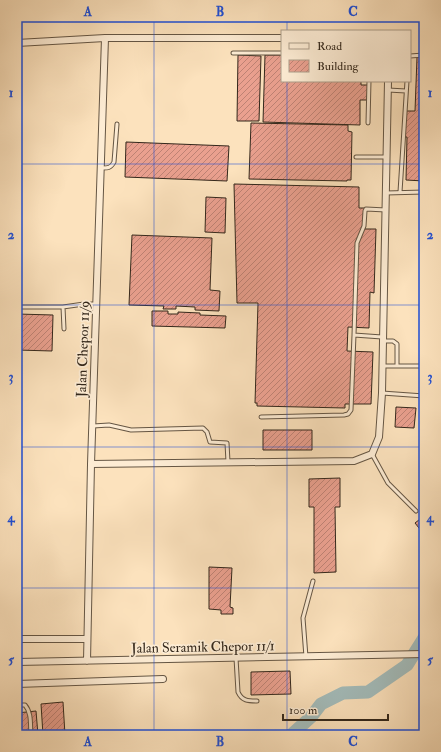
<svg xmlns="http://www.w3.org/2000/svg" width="441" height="752" viewBox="0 0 441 752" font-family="'IM FELL Double Pica',serif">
	<defs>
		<pattern id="building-hatch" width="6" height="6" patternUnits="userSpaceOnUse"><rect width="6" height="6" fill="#eaa08f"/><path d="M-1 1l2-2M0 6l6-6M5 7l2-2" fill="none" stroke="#be8274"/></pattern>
	</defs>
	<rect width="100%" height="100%" fill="#fce2bd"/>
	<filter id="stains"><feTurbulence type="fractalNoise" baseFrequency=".005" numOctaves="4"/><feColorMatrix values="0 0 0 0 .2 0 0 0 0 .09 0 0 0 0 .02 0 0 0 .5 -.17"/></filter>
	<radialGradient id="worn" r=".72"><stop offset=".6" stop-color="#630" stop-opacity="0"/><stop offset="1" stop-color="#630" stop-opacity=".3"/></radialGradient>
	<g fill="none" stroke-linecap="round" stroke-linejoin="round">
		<path stroke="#a3bcbb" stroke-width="13" d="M 291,735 L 311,717 L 321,704 L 343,693 L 368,692 L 407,665 L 424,638"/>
	</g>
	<path fill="url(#building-hatch)" stroke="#33271b" d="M 238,55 L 261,56 L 259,121 L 237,121 Z
		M 265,55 L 282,55 L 282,81 L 361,81 L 361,85 L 368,85 L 367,100 L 360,100 L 360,125 L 263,122 Z
		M 417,57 L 424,58 L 424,181 L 406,180 L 407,137 L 405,137 L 406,111 L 415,111 Z
		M 251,123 L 348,125 L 348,131 L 352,132 L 351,180 L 347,180 L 347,181 L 249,179 Z
		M 126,142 L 229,146 L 227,181 L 125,177 Z
		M 234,184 L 359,187 L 359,208 L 365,208 L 365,229 L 376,229 L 374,293 L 370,292 L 369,328 L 348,327 L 347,351 L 373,352 L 371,404 L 345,404 L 345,408 L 257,406 L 257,403 L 255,403 L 258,303 L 237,303 Z
		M 206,197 L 226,198 L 225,233 L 205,232 Z
		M 132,235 L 212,238 L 210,290 L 220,291 L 219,311 L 195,310 L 195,307 L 176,306 L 176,309 L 163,309 L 164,306 L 129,305 Z
		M 152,311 L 168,311 L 168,314 L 178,314 L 178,312 L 200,313 L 200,315 L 226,316 L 225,328 L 152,326 Z
		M 17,314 L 53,315 L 52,351 L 17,350 Z
		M 396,407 L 416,408 L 414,428 L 395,427 Z
		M 263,430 L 312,430 L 312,450 L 263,450 Z
		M 340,478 L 340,507 L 335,507 L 336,572 L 314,573 L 314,507 L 309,507 L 309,479 Z
		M 424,516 L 424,532 L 423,533 L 415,523 Z
		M 209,567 L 232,568 L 230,607 L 233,608 L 233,614 L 221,614 L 221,610 L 209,609 Z
		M 290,671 L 291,694 L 251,695 L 251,672 Z
		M 63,702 L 65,735 L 43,735 L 41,704 Z
		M 36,711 L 38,735 L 17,735 L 17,713 Z"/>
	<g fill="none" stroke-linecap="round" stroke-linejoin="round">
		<defs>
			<path id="lane" d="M 233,53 L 282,53
				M 410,56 L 424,55
				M 388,90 L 406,91
				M 368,123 L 369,81
				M 356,157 L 386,157
				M 102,168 C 108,168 111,168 114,162 L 117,124
				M 400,192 L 407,81
				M 386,193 L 424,192
				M 17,307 L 63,307 L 84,304 L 97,304
				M 63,307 L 64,329
				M 382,337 L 354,335 L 357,243 L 364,226 L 365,211 L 366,209 L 386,210
				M 382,366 L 397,366 L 397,344 L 393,341 L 382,341
				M 397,366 L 424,366
				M 382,393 L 424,396
				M 261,417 L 344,415 L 348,414 L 351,410 L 354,335
				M 93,426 L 109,425 L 131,430 L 203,428 L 207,432 L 210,442 L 227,443 L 228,462
				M 372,454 L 388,483 L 416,511
				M 306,657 L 303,618 L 313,581
				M 236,658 L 238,692 C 242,701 248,701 257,701
				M 17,705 L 25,705 C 32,713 30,725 31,735"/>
			<path id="street" d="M 17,43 L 105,38 L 282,38
				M 91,464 L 354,461 L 372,454 L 379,437 L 382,393 L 388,81
				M 17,639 L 87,639
				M 87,661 L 91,464 L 105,38
				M 17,662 L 424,654
				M 17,684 L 163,679"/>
		</defs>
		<use href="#lane" stroke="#655644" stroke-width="5"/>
		<use href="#street" stroke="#655644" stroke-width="8"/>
		<use href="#lane" stroke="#fdecd4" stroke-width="3"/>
		<use href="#street" stroke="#fdecd4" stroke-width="6"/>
	</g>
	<path fill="none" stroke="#1d4ed8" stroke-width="1" stroke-opacity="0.55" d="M 154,17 L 154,735M 287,17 L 287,31M 287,81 L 287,735M 17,164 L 424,164M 17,305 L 424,305M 17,447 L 424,447M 17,588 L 424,588"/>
	<g text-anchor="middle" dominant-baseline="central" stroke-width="3.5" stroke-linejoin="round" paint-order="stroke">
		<g font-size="14" fill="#33271b" stroke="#fdecd4">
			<text transform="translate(83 349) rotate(-88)">Jalan Chepor 11/9</text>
			<text transform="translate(203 647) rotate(-1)">Jalan Seramik Chepor 11/1</text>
		</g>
	</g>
	<rect width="441" height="752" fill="none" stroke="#fce2bd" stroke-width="44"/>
	<rect x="281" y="30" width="130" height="52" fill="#fdecd4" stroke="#ac9d8a"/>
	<rect x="289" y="43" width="20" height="6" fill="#fdecd4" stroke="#ac9d8a"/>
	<text x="317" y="50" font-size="12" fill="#33271b">Road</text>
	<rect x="289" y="60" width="20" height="12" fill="url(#building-hatch)" stroke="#ac9d8a"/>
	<text x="317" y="70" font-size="12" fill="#33271b">Building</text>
	<path d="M283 714v6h105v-6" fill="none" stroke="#33271b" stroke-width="2"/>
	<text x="289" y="714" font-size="12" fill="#33271b" stroke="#fdecd4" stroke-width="3" paint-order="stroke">100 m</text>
	<rect x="22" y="22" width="397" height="708" fill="none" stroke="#1d4ed8" stroke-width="1.5"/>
	<g font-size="13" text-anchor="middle" font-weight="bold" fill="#1d4ed8">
		<text x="88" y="16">A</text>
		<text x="220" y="16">B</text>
		<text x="353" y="16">C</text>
		<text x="11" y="97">1</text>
		<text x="430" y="97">1</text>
		<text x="11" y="239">2</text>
		<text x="430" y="239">2</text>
		<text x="11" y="381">3</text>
		<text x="430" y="381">3</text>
		<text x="11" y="522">4</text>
		<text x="430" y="522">4</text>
		<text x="11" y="664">5</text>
		<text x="430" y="664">5</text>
		<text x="88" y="746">A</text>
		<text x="220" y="746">B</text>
		<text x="353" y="746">C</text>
	</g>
	<rect width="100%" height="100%" filter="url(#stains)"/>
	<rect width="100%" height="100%" fill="url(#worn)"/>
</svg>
